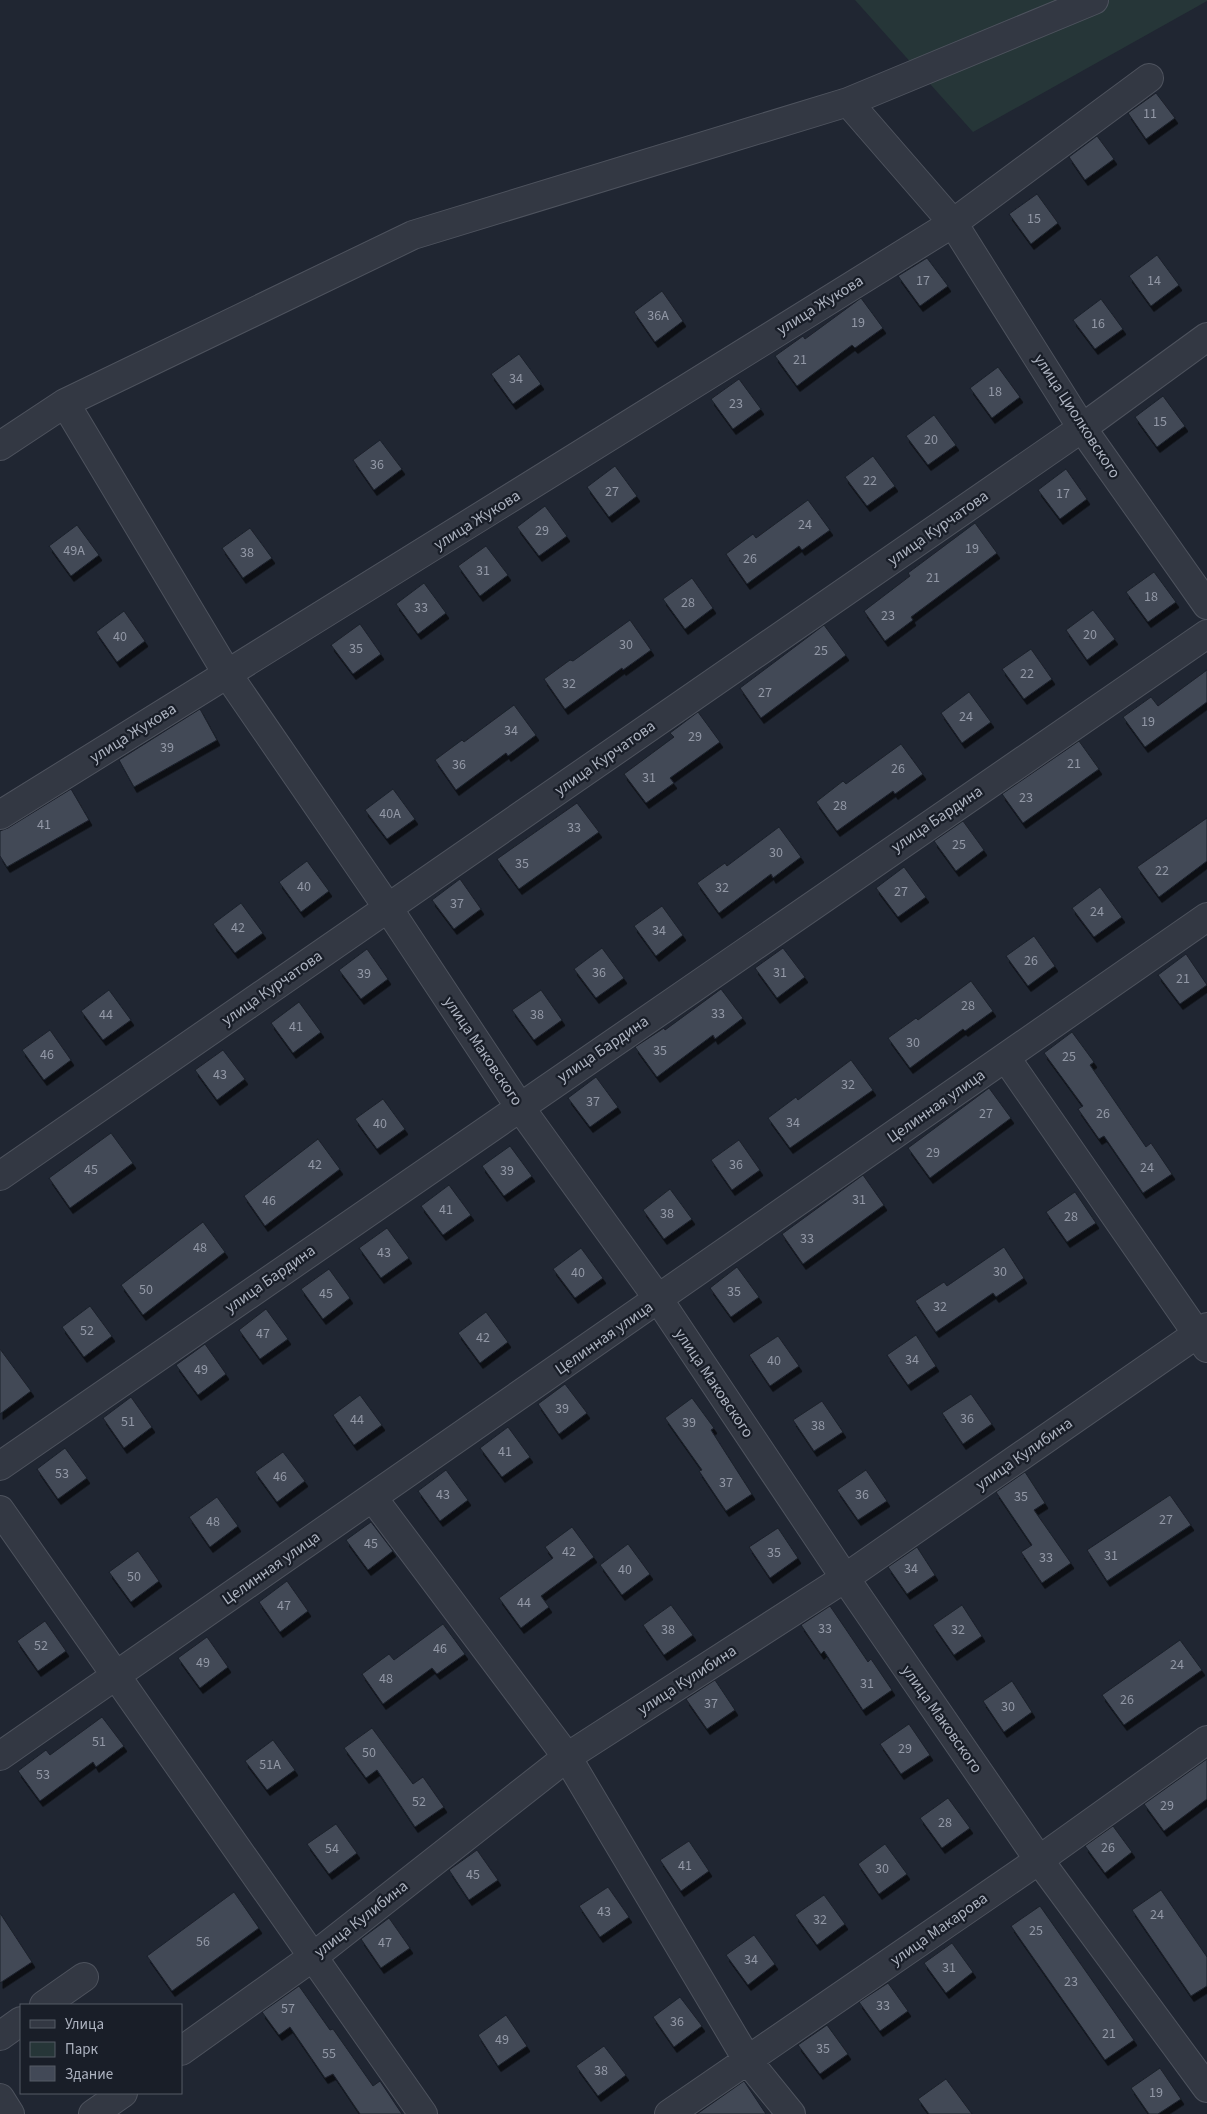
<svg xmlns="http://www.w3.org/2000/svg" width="1207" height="2114" viewBox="0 0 1207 2114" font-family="'Source Sans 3',sans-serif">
	<defs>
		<filter id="shadow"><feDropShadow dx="3" dy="5.5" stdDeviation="0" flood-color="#0009"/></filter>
	</defs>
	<rect width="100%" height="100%" fill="#202632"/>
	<path fill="#263638" d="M 855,0 L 1207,0 L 1207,1 L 973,132 Z"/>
	<path fill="#424957" stroke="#1b202a" filter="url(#shadow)" d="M 1156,93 L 1175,118 L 1146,139 L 1128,113 Z
		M 1097,136 L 1114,159 L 1085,180 L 1069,157 Z
		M 1037,194 L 1058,223 L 1031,244 L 1009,214 Z
		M 1157,255 L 1179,285 L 1151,306 L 1129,276 Z
		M 927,258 L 948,286 L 920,306 L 898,276 Z
		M 662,291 L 683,321 L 655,342 L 634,312 Z
		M 861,298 L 883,328 L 855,348 L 852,345 L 797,386 L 775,356 L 803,336 L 805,339 Z
		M 1101,299 L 1123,329 L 1095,349 L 1073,320 Z
		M 519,354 L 541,384 L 513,404 L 491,374 Z
		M 998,367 L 1020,397 L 992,418 L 970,388 Z
		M 739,379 L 761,409 L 733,429 L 711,399 Z
		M 1163,396 L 1185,426 L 1157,447 L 1135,417 Z
		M 934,415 L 956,445 L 928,465 L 906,436 Z
		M 380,440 L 402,469 L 374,490 L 353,460 Z
		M 873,456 L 895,486 L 867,506 L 845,477 Z
		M 615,466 L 637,496 L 609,517 L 587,487 Z
		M 1066,469 L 1087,499 L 1060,519 L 1038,490 Z
		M 808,500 L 830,530 L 802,550 L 799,546 L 747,584 L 726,554 L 753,534 L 756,538 Z
		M 545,506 L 567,536 L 539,556 L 517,527 Z
		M 975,523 L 997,553 L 911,617 L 913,620 L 885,641 L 864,611 L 910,576 L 908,573 Z
		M 77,525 L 99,555 L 71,576 L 49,546 Z
		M 250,528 L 272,558 L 243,578 L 222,548 Z
		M 486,546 L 508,575 L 480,596 L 458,566 Z
		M 1154,572 L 1176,602 L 1148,622 L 1126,592 Z
		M 692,578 L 713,608 L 685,629 L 663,599 Z
		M 424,583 L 446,613 L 418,634 L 396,604 Z
		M 1093,610 L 1115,639 L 1087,660 L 1066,630 Z
		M 124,611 L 145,641 L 117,662 L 96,632 Z
		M 630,620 L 651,650 L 623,670 L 622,668 L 565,709 L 544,679 L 570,660 L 573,661 Z
		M 360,624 L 381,654 L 353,674 L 331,645 Z
		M 824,625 L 846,655 L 761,718 L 740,688 Z
		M 1031,649 L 1052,679 L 1024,699 L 1002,669 Z
		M 1207,670 L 1207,702 L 1145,747 L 1123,717 L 1151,697 L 1158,706 Z
		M 969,692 L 991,722 L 962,743 L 941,713 Z
		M 514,705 L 536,735 L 508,756 L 506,753 L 456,790 L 435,760 L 462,740 L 464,742 Z
		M 200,709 L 217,740 L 134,787 L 119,760 Z
		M 698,712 L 720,742 L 670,778 L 674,783 L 646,803 L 624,774 L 674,737 L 670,733 Z
		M 1079,741 L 1099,769 L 1023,823 L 1002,794 Z
		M 901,744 L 923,774 L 895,794 L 893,791 L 837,831 L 816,802 L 843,781 L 846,784 Z
		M 71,789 L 89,820 L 7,867 L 0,856 L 0,831 L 8,828 Z
		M 393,789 L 415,819 L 387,839 L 365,810 Z
		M 577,803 L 599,832 L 519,889 L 497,859 Z
		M 1207,818 L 1207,861 L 1159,897 L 1137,867 Z
		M 963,821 L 984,850 L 956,871 L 934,841 Z
		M 779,827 L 801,857 L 773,878 L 771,874 L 719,913 L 697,883 L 725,863 L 727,866 Z
		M 307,861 L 329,891 L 301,912 L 279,882 Z
		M 904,867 L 926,897 L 898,917 L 876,888 Z
		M 460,879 L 481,909 L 454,929 L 432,900 Z
		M 1100,887 L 1122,917 L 1094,937 L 1072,908 Z
		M 241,903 L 263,933 L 235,953 L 213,924 Z
		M 662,906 L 683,935 L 656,956 L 634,926 Z
		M 1034,936 L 1055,966 L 1028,986 L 1006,956 Z
		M 602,948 L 624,978 L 596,998 L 574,969 Z
		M 783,948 L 805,977 L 777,998 L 755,968 Z
		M 367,949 L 388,979 L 361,999 L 339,970 Z
		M 1186,954 L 1207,985 L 1180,1004 L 1158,975 Z
		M 971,981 L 993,1011 L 965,1031 L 963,1029 L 910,1068 L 888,1038 L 916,1018 L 918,1020 Z
		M 721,989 L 743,1018 L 715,1039 L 713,1035 L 657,1077 L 635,1047 L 664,1028 L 665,1030 Z
		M 109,990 L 131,1020 L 103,1040 L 81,1011 Z
		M 541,990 L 562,1020 L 534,1040 L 512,1010 Z
		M 299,1002 L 321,1032 L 293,1053 L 271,1023 Z
		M 50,1030 L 71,1060 L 44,1080 L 22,1050 Z
		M 1072,1032 L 1094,1062 L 1090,1065 L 1146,1147 L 1151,1143 L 1172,1174 L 1143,1193 L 1104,1136 L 1099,1139 L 1078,1109 L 1083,1106 L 1044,1053 Z
		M 223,1050 L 245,1079 L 217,1100 L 195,1070 Z
		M 851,1060 L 873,1090 L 790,1148 L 768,1118 L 796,1097 L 798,1100 Z
		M 596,1077 L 618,1107 L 590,1127 L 568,1098 Z
		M 989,1088 L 1011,1118 L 930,1178 L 908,1148 Z
		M 383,1099 L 405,1129 L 377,1149 L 355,1119 Z
		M 111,1133 L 133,1163 L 70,1208 L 49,1178 Z
		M 318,1139 L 340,1169 L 265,1226 L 244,1196 Z
		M 739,1140 L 760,1170 L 732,1190 L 711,1160 Z
		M 510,1146 L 532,1176 L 504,1196 L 482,1166 Z
		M 863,1175 L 884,1205 L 803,1264 L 782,1234 Z
		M 449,1185 L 471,1215 L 443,1235 L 421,1206 Z
		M 670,1189 L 692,1219 L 664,1239 L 643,1210 Z
		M 1075,1192 L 1096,1223 L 1067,1242 L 1046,1212 Z
		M 203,1222 L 225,1252 L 143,1315 L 121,1285 Z
		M 387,1228 L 409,1258 L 381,1278 L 359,1248 Z
		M 1004,1247 L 1024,1278 L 996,1297 L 993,1293 L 936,1332 L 915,1301 L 944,1282 L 947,1286 Z
		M 581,1248 L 603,1278 L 575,1298 L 553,1269 Z
		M 737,1267 L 759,1297 L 731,1317 L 710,1288 Z
		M 329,1269 L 350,1298 L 323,1319 L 301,1289 Z
		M 90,1306 L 112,1336 L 84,1357 L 62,1327 Z
		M 266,1309 L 288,1339 L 260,1359 L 239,1330 Z
		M 486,1312 L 508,1342 L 480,1363 L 458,1333 Z
		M 916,1335 L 936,1366 L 908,1385 L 887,1355 Z
		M 778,1336 L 799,1366 L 770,1386 L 749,1355 Z
		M 205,1344 L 226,1374 L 198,1395 L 176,1365 Z
		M 0,1349 L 31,1391 L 0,1414 Z
		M 565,1384 L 587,1413 L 559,1434 L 538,1404 Z
		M 971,1394 L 992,1424 L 963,1444 L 942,1413 Z
		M 360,1395 L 382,1425 L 354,1445 L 333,1415 Z
		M 131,1397 L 152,1427 L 124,1448 L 103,1418 Z
		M 692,1398 L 714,1428 L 711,1430 L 752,1494 L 726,1511 L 699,1471 L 702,1470 L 665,1418 Z
		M 822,1401 L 843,1432 L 814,1451 L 793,1420 Z
		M 508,1427 L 530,1457 L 502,1477 L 480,1448 Z
		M 65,1448 L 87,1478 L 58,1499 L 37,1469 Z
		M 283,1452 L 305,1481 L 277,1502 L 255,1472 Z
		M 446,1470 L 468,1500 L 440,1521 L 418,1491 Z
		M 866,1470 L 887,1501 L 858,1520 L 837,1490 Z
		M 1025,1472 L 1045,1503 L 1034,1510 L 1071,1563 L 1042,1583 L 1021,1552 L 1032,1545 L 996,1492 Z
		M 1170,1495 L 1191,1525 L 1107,1581 L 1087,1550 Z
		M 217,1497 L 238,1526 L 210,1547 L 189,1517 Z
		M 371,1522 L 393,1551 L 368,1570 L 346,1540 Z
		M 572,1527 L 594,1557 L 541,1596 L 549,1607 L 521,1628 L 499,1598 L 553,1558 L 545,1547 Z
		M 778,1528 L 798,1558 L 770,1578 L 749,1547 Z
		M 628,1544 L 650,1574 L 622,1595 L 600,1565 Z
		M 917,1547 L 935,1575 L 907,1594 L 888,1567 Z
		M 138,1551 L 159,1581 L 131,1602 L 109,1572 Z
		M 287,1581 L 308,1611 L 280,1632 L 259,1602 Z
		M 671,1605 L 693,1635 L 664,1655 L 643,1625 Z
		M 962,1605 L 982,1636 L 954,1655 L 933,1625 Z
		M 830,1606 L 868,1662 L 871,1659 L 892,1690 L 863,1710 L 824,1651 L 821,1654 L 801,1625 Z
		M 45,1621 L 66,1651 L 38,1671 L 17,1641 Z
		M 443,1624 L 465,1654 L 437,1674 L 432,1668 L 383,1704 L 362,1674 L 389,1654 L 394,1660 Z
		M 207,1637 L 228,1667 L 200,1688 L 178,1658 Z
		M 1180,1640 L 1202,1670 L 1124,1725 L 1102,1695 Z
		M 715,1680 L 735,1710 L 707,1729 L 686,1699 Z
		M 1012,1681 L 1032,1712 L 1004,1732 L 983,1701 Z
		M 102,1717 L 124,1746 L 96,1767 L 93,1762 L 40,1801 L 18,1771 L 46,1750 L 50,1755 Z
		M 909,1724 L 930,1755 L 901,1774 L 880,1744 Z
		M 372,1728 L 413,1784 L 423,1777 L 444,1807 L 415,1827 L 377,1770 L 366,1778 L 344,1748 Z
		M 273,1740 L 295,1770 L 267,1790 L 245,1761 Z
		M 1207,1759 L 1207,1799 L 1164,1831 L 1144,1804 Z
		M 948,1798 L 970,1828 L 942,1848 L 920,1818 Z
		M 336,1824 L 357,1853 L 329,1874 L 307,1844 Z
		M 1113,1826 L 1132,1852 L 1105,1873 L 1085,1846 Z
		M 689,1841 L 709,1871 L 681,1891 L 660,1860 Z
		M 885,1844 L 907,1874 L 879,1894 L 858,1864 Z
		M 477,1850 L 498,1880 L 469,1900 L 449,1870 Z
		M 608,1887 L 629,1917 L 600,1937 L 579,1906 Z
		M 1161,1890 L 1207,1957 L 1207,1986 L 1191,1996 L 1132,1910 Z
		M 234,1892 L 259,1928 L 172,1991 L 147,1956 Z
		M 824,1895 L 845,1924 L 817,1945 L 795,1915 Z
		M 1040,1906 L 1134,2040 L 1105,2060 L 1011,1926 Z
		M 0,1913 L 32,1962 L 0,1983 Z
		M 389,1918 L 410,1948 L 381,1968 L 361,1939 Z
		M 754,1935 L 775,1964 L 748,1985 L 726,1955 Z
		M 952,1943 L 973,1972 L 946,1993 L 924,1963 Z
		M 888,1983 L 908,2011 L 880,2031 L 859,2002 Z
		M 299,1986 L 330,2030 L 333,2029 L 373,2086 L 380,2081 L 402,2114 L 360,2114 L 333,2074 L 325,2078 L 290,2027 L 279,2035 L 262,2012 Z
		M 680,1997 L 702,2026 L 674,2047 L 653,2017 Z
		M 506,2015 L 527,2046 L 498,2066 L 478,2035 Z
		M 827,2025 L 848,2054 L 820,2074 L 798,2045 Z
		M 604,2046 L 626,2075 L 598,2096 L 576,2066 Z
		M 1160,2068 L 1181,2099 L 1158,2114 L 1149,2114 L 1131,2088 Z
		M 946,2079 L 972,2114 L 929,2114 L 918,2099 Z
		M 744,2081 L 766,2114 L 697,2114 Z"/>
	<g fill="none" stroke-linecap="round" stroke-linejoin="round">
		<defs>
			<path id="minor" d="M 848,102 L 1094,0
				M 65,403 L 413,235 L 848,102 L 953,223 L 1082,428 L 1207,605
				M 0,446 L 65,403 L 228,675 L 388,908 L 519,1106 L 659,1300 L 845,1578 L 1039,1860 L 1207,2088
				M 0,815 L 953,223 L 1149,78
				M 1006,1058 L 1207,1348
				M 0,1176 L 1082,428 L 1207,337
				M 0,1466 L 1207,634
				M 373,1498 L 567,1757 L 748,2061 L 791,2114
				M 0,1510 L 423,2114
				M 0,1756 L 1207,917
				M 44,2005 L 84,1977
				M 0,2036 L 21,2021
				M 181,2051 L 314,1956 L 567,1757 L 845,1578 L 1207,1327
				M 0,2098 L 10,2114
				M 93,2114 L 123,2093
				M 669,2114 L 1039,1860 L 1207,1740"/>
		</defs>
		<use href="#minor" stroke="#4e535e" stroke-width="30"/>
		<use href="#minor" stroke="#333843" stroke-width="28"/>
	</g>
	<g text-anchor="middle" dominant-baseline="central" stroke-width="4.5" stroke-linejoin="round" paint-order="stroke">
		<g font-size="14" fill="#9298a6">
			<text x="1150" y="114">11</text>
			<text x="1034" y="219">15</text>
			<text x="923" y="281">17</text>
			<text x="1154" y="281">14</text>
			<text x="658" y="316">36А</text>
			<text x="858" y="323">19</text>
			<text x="1098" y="324">16</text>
			<text x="800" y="360">21</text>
			<text x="516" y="379">34</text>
			<text x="995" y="392">18</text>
			<text x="736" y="404">23</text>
			<text x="1160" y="422">15</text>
			<text x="931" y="440">20</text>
			<text x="377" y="465">36</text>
			<text x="870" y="481">22</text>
			<text x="612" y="492">27</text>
			<text x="1063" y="494">17</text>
			<text x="805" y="525">24</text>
			<text x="542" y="531">29</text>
			<text x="972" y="549">19</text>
			<text x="74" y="551">49А</text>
			<text x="247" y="553">38</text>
			<text x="750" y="559">26</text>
			<text x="483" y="571">31</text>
			<text x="933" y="578">21</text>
			<text x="1151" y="597">18</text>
			<text x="688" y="603">28</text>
			<text x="421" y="608">33</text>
			<text x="888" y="616">23</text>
			<text x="1090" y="635">20</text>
			<text x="120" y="637">40</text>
			<text x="626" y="645">30</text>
			<text x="356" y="649">35</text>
			<text x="821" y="651">25</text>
			<text x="1027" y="674">22</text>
			<text x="569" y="684">32</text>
			<text x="765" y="693">27</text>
			<text x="966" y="717">24</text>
			<text x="1148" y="722">19</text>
			<text x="511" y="731">34</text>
			<text x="695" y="737">29</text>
			<text x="167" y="748">39</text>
			<text x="1074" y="764">21</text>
			<text x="459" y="765">36</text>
			<text x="898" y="769">26</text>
			<text x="649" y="778">31</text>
			<text x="1026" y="798">23</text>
			<text x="840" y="806">28</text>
			<text x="390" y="814">40А</text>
			<text x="44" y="825">41</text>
			<text x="574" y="828">33</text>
			<text x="959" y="845">25</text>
			<text x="776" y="853">30</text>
			<text x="522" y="864">35</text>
			<text x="1162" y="871">22</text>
			<text x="304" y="887">40</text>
			<text x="722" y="888">32</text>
			<text x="901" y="892">27</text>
			<text x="457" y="904">37</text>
			<text x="1097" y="912">24</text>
			<text x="238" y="928">42</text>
			<text x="659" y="931">34</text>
			<text x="1031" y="961">26</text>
			<text x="599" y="973">36</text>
			<text x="780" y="973">31</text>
			<text x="364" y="974">39</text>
			<text x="1183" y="979">21</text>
			<text x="968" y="1006">28</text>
			<text x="718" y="1014">33</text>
			<text x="106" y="1015">44</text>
			<text x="537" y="1015">38</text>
			<text x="296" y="1027">41</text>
			<text x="913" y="1043">30</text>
			<text x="660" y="1051">35</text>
			<text x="47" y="1055">46</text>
			<text x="1069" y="1057">25</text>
			<text x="220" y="1075">43</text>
			<text x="848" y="1085">32</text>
			<text x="593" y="1102">37</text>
			<text x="986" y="1114">27</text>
			<text x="1103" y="1114">26</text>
			<text x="793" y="1123">34</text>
			<text x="380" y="1124">40</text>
			<text x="933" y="1153">29</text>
			<text x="315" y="1165">42</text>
			<text x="736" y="1165">36</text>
			<text x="1147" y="1168">24</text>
			<text x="91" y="1170">45</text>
			<text x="507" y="1171">39</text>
			<text x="859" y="1200">31</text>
			<text x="269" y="1201">46</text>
			<text x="446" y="1210">41</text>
			<text x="667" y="1214">38</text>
			<text x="1071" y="1217">28</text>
			<text x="807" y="1239">33</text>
			<text x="200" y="1248">48</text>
			<text x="384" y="1253">43</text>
			<text x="1000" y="1272">30</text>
			<text x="578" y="1273">40</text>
			<text x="146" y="1290">50</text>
			<text x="734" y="1292">35</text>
			<text x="326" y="1294">45</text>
			<text x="940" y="1307">32</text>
			<text x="87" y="1331">52</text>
			<text x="263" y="1334">47</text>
			<text x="483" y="1338">42</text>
			<text x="912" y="1360">34</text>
			<text x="774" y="1361">40</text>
			<text x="201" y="1370">49</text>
			<text x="562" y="1409">39</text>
			<text x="967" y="1419">36</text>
			<text x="357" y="1420">44</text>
			<text x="128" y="1422">51</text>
			<text x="689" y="1423">39</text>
			<text x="818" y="1426">38</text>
			<text x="505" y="1452">41</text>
			<text x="62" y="1474">53</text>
			<text x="280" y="1477">46</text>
			<text x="726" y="1483">37</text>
			<text x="443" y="1495">43</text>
			<text x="862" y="1495">36</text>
			<text x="1021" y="1497">35</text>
			<text x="1166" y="1520">27</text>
			<text x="213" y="1522">48</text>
			<text x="371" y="1544">45</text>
			<text x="569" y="1552">42</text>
			<text x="774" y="1553">35</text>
			<text x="1111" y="1556">31</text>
			<text x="1046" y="1558">33</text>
			<text x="911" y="1569">34</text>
			<text x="625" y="1570">40</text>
			<text x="134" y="1577">50</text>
			<text x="524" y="1603">44</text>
			<text x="284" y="1606">47</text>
			<text x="825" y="1629">33</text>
			<text x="668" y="1630">38</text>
			<text x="958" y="1630">32</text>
			<text x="41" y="1646">52</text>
			<text x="440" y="1649">46</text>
			<text x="203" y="1663">49</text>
			<text x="1177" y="1665">24</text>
			<text x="386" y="1679">48</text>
			<text x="867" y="1684">31</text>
			<text x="1127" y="1700">26</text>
			<text x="711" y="1704">37</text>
			<text x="1008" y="1707">30</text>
			<text x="99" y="1742">51</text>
			<text x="905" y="1749">29</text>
			<text x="369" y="1753">50</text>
			<text x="270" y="1765">51А</text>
			<text x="43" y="1775">53</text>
			<text x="419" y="1802">52</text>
			<text x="1167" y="1806">29</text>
			<text x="945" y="1823">28</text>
			<text x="1108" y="1848">26</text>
			<text x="332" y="1849">54</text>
			<text x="685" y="1866">41</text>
			<text x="882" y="1869">30</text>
			<text x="473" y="1875">45</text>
			<text x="604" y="1912">43</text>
			<text x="1157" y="1915">24</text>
			<text x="820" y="1920">32</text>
			<text x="1036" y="1931">25</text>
			<text x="203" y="1942">56</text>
			<text x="385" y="1943">47</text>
			<text x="751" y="1960">34</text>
			<text x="949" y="1968">31</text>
			<text x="1071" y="1982">23</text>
			<text x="883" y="2006">33</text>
			<text x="288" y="2009">57</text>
			<text x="677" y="2022">36</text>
			<text x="1109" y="2034">21</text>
			<text x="502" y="2040">49</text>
			<text x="823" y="2049">35</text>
			<text x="329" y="2054">55</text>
			<text x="601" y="2071">38</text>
			<text x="1156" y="2093">19</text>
		</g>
		<g font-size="16" fill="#adb3c0" stroke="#191e28">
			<text transform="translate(820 305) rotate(-32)">улица Жукова</text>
			<text transform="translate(1077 416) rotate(57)">улица Циолковского</text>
			<text transform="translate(477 520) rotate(-32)">улица Жукова</text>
			<text transform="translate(938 528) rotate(-35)">улица Курчатова</text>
			<text transform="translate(133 733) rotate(-32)">улица Жукова</text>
			<text transform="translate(605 758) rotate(-35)">улица Курчатова</text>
			<text transform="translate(937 819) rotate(-34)">улица Бардина</text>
			<text transform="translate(272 988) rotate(-35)">улица Курчатова</text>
			<text transform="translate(603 1049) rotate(-34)">улица Бардина</text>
			<text transform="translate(483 1051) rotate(56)">улица Маковского</text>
			<text transform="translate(936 1106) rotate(-35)">Целинная улица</text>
			<text transform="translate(270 1279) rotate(-35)">улица Бардина</text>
			<text transform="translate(604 1338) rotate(-35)">Целинная улица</text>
			<text transform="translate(714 1383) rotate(56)">улица Маковского</text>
			<text transform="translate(1024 1454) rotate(-35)">улица Кулибина</text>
			<text transform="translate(271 1568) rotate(-35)">Целинная улица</text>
			<text transform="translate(687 1680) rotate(-33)">улица Кулибина</text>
			<text transform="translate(942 1719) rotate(55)">улица Маковского</text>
			<text transform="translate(361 1919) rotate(-38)">улица Кулибина</text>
			<text transform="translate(939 1929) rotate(-35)">улица Макарова</text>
		</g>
	</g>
	<rect x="20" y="2004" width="162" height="90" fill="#191e28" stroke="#545a65"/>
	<rect x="30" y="2020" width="25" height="8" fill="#333843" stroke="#545a65"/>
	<text x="65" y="2029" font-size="15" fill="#adb3c0">Улица</text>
	<rect x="30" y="2042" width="25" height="15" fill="#263638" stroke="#545a65"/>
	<text x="65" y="2054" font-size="15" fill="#adb3c0">Парк</text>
	<rect x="30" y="2066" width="25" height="15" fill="#424957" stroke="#545a65"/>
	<text x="65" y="2079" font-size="15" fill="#adb3c0">Здание</text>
</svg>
